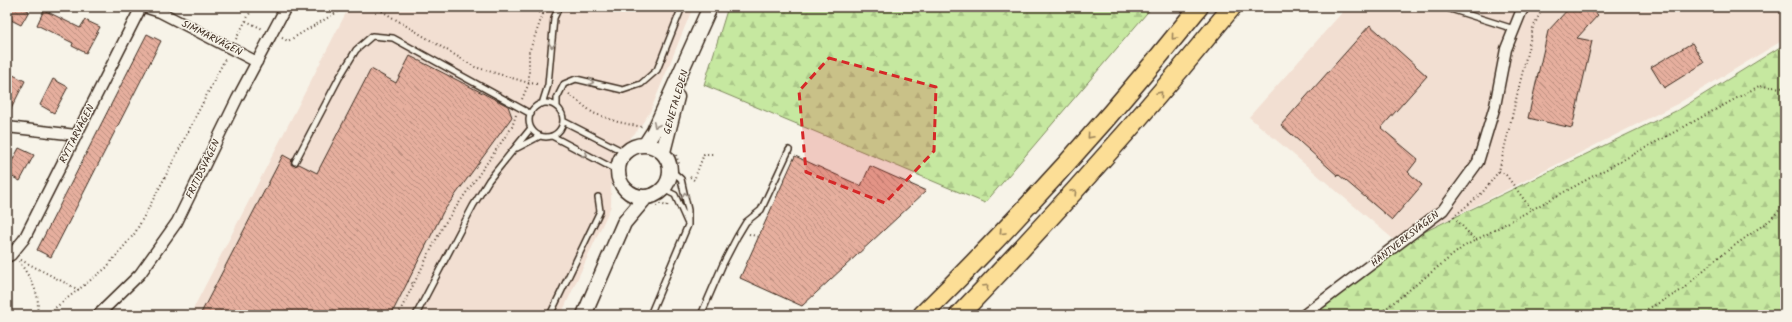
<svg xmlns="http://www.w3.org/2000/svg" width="1792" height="322" viewBox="0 0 1792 322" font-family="Kalam,sans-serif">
	<defs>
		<pattern id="forest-firs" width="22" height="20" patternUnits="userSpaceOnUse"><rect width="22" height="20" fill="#c6e8a0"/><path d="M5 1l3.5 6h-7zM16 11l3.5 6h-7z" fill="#abc789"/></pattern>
		<pattern id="building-back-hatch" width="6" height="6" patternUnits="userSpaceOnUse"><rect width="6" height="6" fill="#e6af9e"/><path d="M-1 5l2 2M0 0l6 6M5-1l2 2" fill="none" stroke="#bc8f80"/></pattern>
	</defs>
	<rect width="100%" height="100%" fill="#f7f3e8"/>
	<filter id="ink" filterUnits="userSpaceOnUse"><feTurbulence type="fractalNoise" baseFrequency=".025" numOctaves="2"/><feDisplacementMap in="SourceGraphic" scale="8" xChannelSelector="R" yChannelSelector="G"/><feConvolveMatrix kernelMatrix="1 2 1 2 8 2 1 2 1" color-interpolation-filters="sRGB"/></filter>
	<g filter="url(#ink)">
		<path fill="#f2dfd2" d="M 349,7 L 693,7 L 650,112 L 637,131 L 612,157 L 611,206 L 561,315 L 190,315 Z
			M 1347,7 L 1785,7 L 1785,39 L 1677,104 L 1399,244 L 1249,117 Z"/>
		<path fill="url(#forest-firs)" stroke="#80895f" d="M 728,7 L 1152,7 L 985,203 L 704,85 Z
			M 1785,44 L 1785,315 L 1304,315 L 1399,244 L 1680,109 Z"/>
		<path fill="url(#building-back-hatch)" stroke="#3b2a1e" d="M 7,7 L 21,7 L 29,11 L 21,25 L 7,18 Z
			M 1570,7 L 1589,7 L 1598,15 L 1577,38 L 1592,41 L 1572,128 L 1528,118 L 1548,31 Z
			M 44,10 L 80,28 L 85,20 L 100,27 L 86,53 L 72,46 L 73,43 L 37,25 Z
			M 1370,25 L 1427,76 L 1381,128 L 1418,159 L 1408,172 L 1422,185 L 1392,220 L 1339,175 L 1338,176 L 1281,125 Z
			M 147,34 L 161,41 L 51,257 L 37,250 Z
			M 1692,43 L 1704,63 L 1664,88 L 1651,67 Z
			M 410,56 L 508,106 L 512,117 L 443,212 L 391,315 L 200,315 L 283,155 L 292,160 L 291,164 L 294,166 L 299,164 L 317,173 L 371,69 L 396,83 Z
			M 11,74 L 25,81 L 7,117 L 7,81 Z
			M 53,79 L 68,87 L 54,113 L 40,105 Z
			M 19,148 L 34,155 L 20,181 L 7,174 L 7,171 Z
			M 795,156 L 861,186 L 870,166 L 926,191 L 802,306 L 740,278 Z"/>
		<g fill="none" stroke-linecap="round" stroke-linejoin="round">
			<defs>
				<path id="lane" d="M 1444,7 L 1514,29
					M529 120a17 17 0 1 1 34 0a17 17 0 1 1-34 0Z
					M 542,104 L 548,85 L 554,18 L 559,7
					M 557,107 L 557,98 L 564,84 L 576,79 L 623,90 L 641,84 L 657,70 L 682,7
					M 563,121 L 626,153
					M 552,136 L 618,171
					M 517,148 L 540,136
					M 295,162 L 339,78 L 356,50 L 372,36 L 393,38 L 531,114
					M 663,189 L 675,195 L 687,222
					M 416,315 L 473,206 L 489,180 L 531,128
					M 550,315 L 600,211 L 598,197
					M 650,315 L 688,225 L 688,210 L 681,179 L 671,170
					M 701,315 L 723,264 L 737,237 L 746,222 L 761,210 L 789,150"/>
				<path id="street" d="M 144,7 L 160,12 L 257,62
					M 7,127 L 76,135
					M 7,257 L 11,255 L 24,239 L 141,7
					M 98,315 L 140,274 L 177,222 L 237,99 L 286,7
					M 1304,315 L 1443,210 L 1478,162 L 1495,106 L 1506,49 L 1521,12 L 1525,7"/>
				<path id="secondary" d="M618 171a26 26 0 1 1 52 0a26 26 0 1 1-52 0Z
					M 645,145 L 654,131 L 710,7
					M 663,152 L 677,97
					M 584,315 L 624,223 L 646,197"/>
				<path id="highway" d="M 922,315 C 1020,218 1113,115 1199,7
					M 959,315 C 1054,216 1145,114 1232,7"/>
			</defs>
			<use href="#lane" stroke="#3b2a1e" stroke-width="8"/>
			<use href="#street" stroke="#3b2a1e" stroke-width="13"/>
			<use href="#secondary" stroke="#3b2a1e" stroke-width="17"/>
			<use href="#highway" stroke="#3b2a1e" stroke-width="21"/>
			<path stroke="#3b2a1e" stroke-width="2" stroke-dasharray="1 3" stroke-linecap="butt" d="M 375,7 L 475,67 L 529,83 L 539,84
				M 543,14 L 547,7
				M 246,21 L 263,29
				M 282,38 L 288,41 L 346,7
				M 236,39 L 253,7
				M 569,94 L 593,113 L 618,122 L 642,127
				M 522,99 L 529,83 L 529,52 L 543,14 L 530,7
				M 676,155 L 680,166
				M 1499,171 L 1506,175 L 1531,209
				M 690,177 L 694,180 L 704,154 L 715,154
				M 656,206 L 660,204 L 667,206 L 669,203
				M 1454,217 L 1475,240
				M 1450,220 L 1482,193 L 1499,171 L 1533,28 L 1539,15 L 1544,7
				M 749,234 L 759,237
				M 21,260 L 79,290
				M 19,261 C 29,277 43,295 36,315
				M 408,281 L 414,284
				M 46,315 L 106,268 L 135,233 L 162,183 L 226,57
				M 398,315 L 443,226 L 512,127 L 516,115
				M 1378,315 L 1463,247 L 1759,86 L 1785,88
				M 1637,315 L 1682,290 L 1716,259 L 1770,220 L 1785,204"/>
			<use href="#lane" stroke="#f7f3e8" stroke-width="5"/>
			<use href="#street" stroke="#f7f3e8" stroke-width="10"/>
			<use href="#secondary" stroke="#f7f3e8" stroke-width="14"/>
			<use href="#highway" stroke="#fcde96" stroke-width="18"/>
		</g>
		<defs><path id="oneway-chevron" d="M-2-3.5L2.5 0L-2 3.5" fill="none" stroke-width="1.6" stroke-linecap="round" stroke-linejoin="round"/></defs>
		<g stroke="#9c845a">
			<use href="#oneway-chevron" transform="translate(1174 37) rotate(130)"/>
			<use href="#oneway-chevron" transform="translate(1160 94) rotate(-50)"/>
			<use href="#oneway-chevron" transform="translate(1090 136) rotate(131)"/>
			<use href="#oneway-chevron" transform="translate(1074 192) rotate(-47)"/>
			<use href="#oneway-chevron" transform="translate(1002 232) rotate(133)"/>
			<use href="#oneway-chevron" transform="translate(986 287) rotate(-46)"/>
		</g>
		<g stroke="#998e83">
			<use href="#oneway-chevron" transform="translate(552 45) rotate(95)"/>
			<use href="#oneway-chevron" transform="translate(591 82) rotate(13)"/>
			<use href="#oneway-chevron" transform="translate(656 125) rotate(115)"/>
			<use href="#oneway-chevron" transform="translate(585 154) rotate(28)"/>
			<use href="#oneway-chevron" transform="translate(685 195) rotate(-102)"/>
		</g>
	</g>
	<path fill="#d62828" fill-opacity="0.2" stroke="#d62828" stroke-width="3" stroke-dasharray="8 5" stroke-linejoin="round" d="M 829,58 L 936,87 L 934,151 L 885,203 L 806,172 L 799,91 Z"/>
	<g text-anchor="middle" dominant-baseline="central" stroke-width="3" stroke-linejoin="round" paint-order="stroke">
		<g font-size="10" fill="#3b2a1e" stroke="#f7f3e8">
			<text transform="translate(212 38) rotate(27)">SIMMARVÄGEN</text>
			<text transform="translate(676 102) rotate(-74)">GENETALEDEN</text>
			<text transform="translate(77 134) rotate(-63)">RYTTARVÄGEN</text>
			<text transform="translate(203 169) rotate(-64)">FRITIDSVÄGEN</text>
			<text transform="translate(1405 239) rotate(-38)">HANTVERKSVÄGEN</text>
		</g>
	</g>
	<rect width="1792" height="322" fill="none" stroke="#f7f3e8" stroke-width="24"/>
	<rect x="12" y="12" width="1768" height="298" fill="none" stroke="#3b2a1e" stroke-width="1.5" filter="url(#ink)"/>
</svg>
